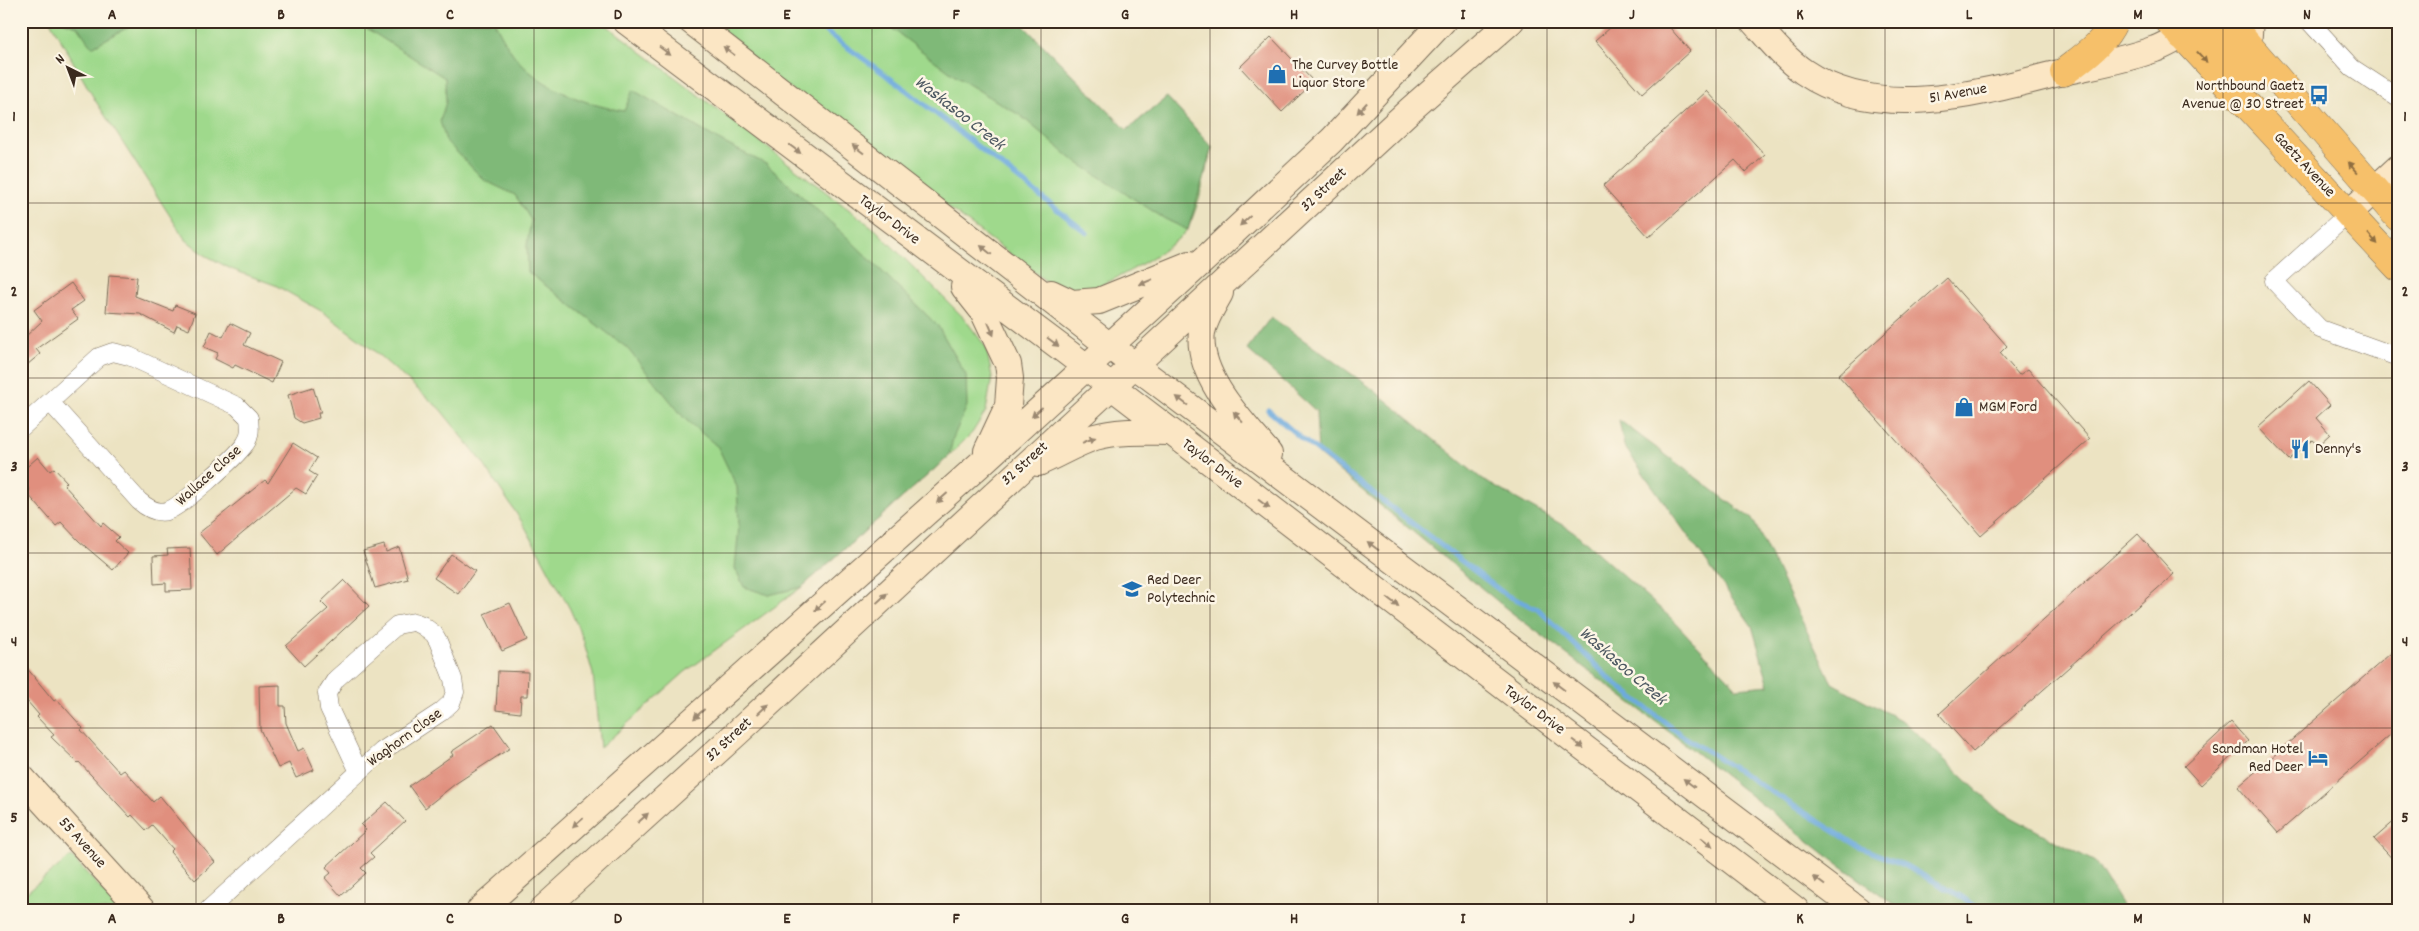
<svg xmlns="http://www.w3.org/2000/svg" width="2419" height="931" viewBox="0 0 2419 931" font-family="Dekko,sans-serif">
	<rect width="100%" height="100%" fill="#fcf5e5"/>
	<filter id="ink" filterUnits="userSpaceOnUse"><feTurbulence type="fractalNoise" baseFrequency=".02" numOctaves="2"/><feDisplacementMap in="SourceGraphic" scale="10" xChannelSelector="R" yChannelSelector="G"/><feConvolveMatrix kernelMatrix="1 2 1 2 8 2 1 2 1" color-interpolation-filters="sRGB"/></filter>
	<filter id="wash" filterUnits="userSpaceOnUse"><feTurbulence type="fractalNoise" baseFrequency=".0096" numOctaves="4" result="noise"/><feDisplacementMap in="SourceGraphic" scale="20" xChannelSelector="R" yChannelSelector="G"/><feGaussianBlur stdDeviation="1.12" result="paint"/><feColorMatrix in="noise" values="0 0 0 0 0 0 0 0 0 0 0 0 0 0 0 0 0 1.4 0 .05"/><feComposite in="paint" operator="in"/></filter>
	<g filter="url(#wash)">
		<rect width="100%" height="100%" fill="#ece3c2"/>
		<path fill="#9fd98c" stroke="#6d8255" d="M 50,21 L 601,21 L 876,230 L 964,318 L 986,347 L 992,377 L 986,411 L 972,433 L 949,456 L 802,587 L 685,672 L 600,748 L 593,674 L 583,639 L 570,609 L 524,525 L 481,460 L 440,409 L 373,350 L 323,312 L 275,285 L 231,269 L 205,255 L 185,239 L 95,100 Z
			M 700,21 L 1019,21 L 1127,130 L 1167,97 L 1212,147 C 1205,173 1200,204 1188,228 C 1180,244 1114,282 1095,287 C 1080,291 1064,287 1050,284 Z
			M 71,856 L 120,910 L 21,910 L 21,897 Z"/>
		<path fill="#7fb978" stroke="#5d724b" d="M 62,21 L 139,21 L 92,47 L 77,26 Z
			M 355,21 L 494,21 C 503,39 513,58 529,71 C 555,93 592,106 624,111 L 633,90 L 724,143 L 766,164 L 848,238 L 938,326 L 966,375 L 967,406 L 953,438 L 949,456 L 802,587 L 769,595 L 744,587 L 735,568 L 739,526 L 737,487 L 718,447 L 685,419 L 627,348 L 528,272 L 527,245 L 531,220 L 515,195 L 484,180 L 446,141 L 440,121 L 446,102 L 445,78 Z
			M 882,21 L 1019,21 L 1127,130 L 1167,97 L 1212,147 L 1188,230 L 1165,219 L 1072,159 L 1021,116 L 955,76 Z
			M 1271,317 L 1370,387 L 1483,480 L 1573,531 L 1672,619 L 1737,688 L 1769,685 L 1752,626 L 1624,446 L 1619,420 L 1753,520 L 1832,683 L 1904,722 L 1998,810 L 2095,862 L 2125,910 L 1902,910 L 1826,855 L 1689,747 L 1507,609 L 1318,454 L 1316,411 L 1247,349 Z"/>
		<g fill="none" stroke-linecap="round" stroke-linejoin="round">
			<path stroke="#6daade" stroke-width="5" d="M 811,21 L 901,86 L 1087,233
				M 1268,410 L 1302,439 L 1506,595 L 1538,609 L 1611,680 L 1680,734 L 1859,847 L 1904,865 L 1962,897 L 1981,910"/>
		</g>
		<g id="blocks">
			<path fill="#e08f7e" d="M 1618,21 L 1664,21 L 1690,51 L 1642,94 L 1595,41 Z
				M 1271,37 L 1314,82 L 1282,112 L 1240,67 Z
				M 1707,91 L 1765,155 L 1746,172 L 1735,160 L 1649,237 L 1603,186 Z
				M 109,275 L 137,277 L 135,296 L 173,311 L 175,305 L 195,313 L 189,330 L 177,325 L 174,332 L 140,314 L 106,312 Z
				M 1947,278 L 2007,346 L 2000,353 L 2019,375 L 2028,369 L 2090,439 L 1981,536 L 1838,375 Z
				M 71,283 L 84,301 L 71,310 L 78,319 L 36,349 L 40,354 L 21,370 L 21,333 L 25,337 L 42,321 L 34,310 Z
				M 230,323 L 250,333 L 244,345 L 281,362 L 272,383 L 235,365 L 233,368 L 215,359 L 218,353 L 204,347 L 211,331 L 223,337 Z
				M 2309,381 L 2330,405 L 2316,418 L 2330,434 L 2318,445 L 2312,440 L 2289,460 L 2258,427 Z
				M 313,387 L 321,413 L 318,413 L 319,418 L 302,423 L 294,418 L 288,395 Z
				M 293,443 L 317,458 L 309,471 L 317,476 L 306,494 L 296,488 L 217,555 L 199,533 L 265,480 L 268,483 Z
				M 38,457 L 50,471 L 54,468 L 67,482 L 64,485 L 101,526 L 103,523 L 119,537 L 115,541 L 128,553 L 113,570 L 79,541 L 61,522 L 56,526 L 27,493 L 30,490 L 21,480 L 21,472 Z
				M 2138,534 L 2174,574 L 1973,752 L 1939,714 Z
				M 384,545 L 386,552 L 399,547 L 408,579 L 375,588 L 363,551 Z
				M 190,548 L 192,590 L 166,591 L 166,583 L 154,584 L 153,556 L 168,555 L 167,549 Z
				M 451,554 L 475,571 L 458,594 L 434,578 Z
				M 344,580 L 369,606 L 304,666 L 286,646 L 328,609 L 321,602 Z
				M 510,603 L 527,640 L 502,651 L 484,614 Z
				M 2398,647 L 2398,728 L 2278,833 L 2238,787 Z
				M 21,661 L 54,701 L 57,699 L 83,728 L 81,730 L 120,773 L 124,770 L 153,802 L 160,796 L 215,862 L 195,880 L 170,852 L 173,849 L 152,825 L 146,830 L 132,815 L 130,817 L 79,762 L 78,763 L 51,737 L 54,735 L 37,717 L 39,715 L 21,694 Z
				M 498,671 L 528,672 L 527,696 L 521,696 L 520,713 L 496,710 Z
				M 280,685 L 280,706 L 285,706 L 286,723 L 298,751 L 304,748 L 314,770 L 296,778 L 289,763 L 278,768 L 260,729 L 259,686 Z
				M 2231,722 L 2248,741 L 2201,785 L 2184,766 Z
				M 493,724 L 510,748 L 455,784 L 425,808 L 409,786 L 453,755 L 451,752 Z
				M 387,802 L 405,821 L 370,853 L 374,857 L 361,868 L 366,873 L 341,896 L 325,878 L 331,873 L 326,867 L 366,830 L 361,825 Z
				M 2398,818 L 2398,865 L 2374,839 Z"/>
		</g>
	</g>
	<g filter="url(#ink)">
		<use href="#blocks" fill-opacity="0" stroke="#796b57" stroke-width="1"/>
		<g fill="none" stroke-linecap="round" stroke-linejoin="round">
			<defs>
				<path id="street" d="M 2309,21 L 2352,68 L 2398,98
					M 2349,213 L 2274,281 L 2320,329 L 2398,357
					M 21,428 L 99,357 L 113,352 L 129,356 L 237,406 L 249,418 C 250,427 251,436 245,444 C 236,457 181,507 167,511 C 156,514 147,508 139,501 L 50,402
					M 208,910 L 382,751 L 441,712 L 451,703 L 455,692 L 453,679 L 438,641 L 434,634 L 422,625 L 414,622 L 397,625 L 336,679 L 327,693 L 329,708 L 359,772"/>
				<path id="secondary" d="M 626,21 L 1068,353 L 1796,910
					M 691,21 L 1134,365 L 1858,910
					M 1753,21 C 1769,39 1784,58 1804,72 C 1877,122 1977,94 2055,74 C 2088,66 2123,61 2155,49 C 2164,46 2173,40 2182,36
					M 2248,46 L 2250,21
					M 2349,213 L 2398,168
					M 964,287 L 983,311 L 1008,364 L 1010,378 L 1008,406 L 987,451
					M 1051,293 L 1072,303 L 1099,301 L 1190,264
					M 1220,293 C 1213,306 1205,318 1202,332 C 1196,376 1243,423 1269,454
					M 1038,463 C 1057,455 1076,443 1095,437 C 1119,430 1145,432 1170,432
					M 21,777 L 142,910
					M 480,910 L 978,466 L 1207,257 L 1332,140 L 1443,21
					M 542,910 L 737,733 L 1410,110 L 1511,21"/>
				<path id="primary" d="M 2169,21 L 2398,267
					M 2227,21 L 2398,217
					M 2182,36 L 2200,32 L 2259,74
					M 2064,72 C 2083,57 2104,44 2114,21"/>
			</defs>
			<use href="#street" stroke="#796b57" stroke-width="19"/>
			<use href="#secondary" stroke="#796b57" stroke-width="28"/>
			<use href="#primary" stroke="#796b57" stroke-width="29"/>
			<use href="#street" stroke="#fff" stroke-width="18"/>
			<use href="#secondary" stroke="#fbe6c4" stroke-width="26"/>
			<use href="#primary" stroke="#f6c06b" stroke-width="28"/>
		</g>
		<defs><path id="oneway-solid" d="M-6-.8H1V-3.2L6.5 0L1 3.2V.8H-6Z" transform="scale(1.25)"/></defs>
		<g fill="#9b8871">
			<use href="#oneway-solid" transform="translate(665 51) rotate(37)"/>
			<use href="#oneway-solid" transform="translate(729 51) rotate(-143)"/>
			<use href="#oneway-solid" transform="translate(1362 108) rotate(133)"/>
			<use href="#oneway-solid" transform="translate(795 149) rotate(37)"/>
			<use href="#oneway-solid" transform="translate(858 149) rotate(-143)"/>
			<use href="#oneway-solid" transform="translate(1245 221) rotate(137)"/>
			<use href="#oneway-solid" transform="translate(986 250) rotate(-141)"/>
			<use href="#oneway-solid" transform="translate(1146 282) rotate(158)"/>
			<use href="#oneway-solid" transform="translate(991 329) rotate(67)"/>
			<use href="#oneway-solid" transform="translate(1053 342) rotate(37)"/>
			<use href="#oneway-solid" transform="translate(1182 401) rotate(-143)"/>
			<use href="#oneway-solid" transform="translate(1037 412) rotate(138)"/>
			<use href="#oneway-solid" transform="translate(1238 417) rotate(-131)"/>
			<use href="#oneway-solid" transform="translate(1089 440) rotate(-22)"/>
			<use href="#oneway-solid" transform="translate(942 498) rotate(138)"/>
			<use href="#oneway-solid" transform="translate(1264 504) rotate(37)"/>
			<use href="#oneway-solid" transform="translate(1373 546) rotate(-143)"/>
			<use href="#oneway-solid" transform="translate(882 598) rotate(-43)"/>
			<use href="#oneway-solid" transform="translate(1393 602) rotate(37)"/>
			<use href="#oneway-solid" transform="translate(820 606) rotate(138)"/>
			<use href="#oneway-solid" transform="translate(1559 686) rotate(-143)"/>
			<use href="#oneway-solid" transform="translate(763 709) rotate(-43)"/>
			<use href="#oneway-solid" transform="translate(699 714) rotate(138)"/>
			<use href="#oneway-solid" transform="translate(1578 744) rotate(37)"/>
			<use href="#oneway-solid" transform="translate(1689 783) rotate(-143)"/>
			<use href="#oneway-solid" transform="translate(643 818) rotate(-42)"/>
			<use href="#oneway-solid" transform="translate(578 822) rotate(138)"/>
			<use href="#oneway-solid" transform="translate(1707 842) rotate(37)"/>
			<use href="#oneway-solid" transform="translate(1819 881) rotate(-143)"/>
		</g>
		<g fill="#8f6e41">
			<use href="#oneway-solid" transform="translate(2202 57) rotate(47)"/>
			<use href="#oneway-solid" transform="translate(2353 167) rotate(-131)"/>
			<use href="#oneway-solid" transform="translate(2373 239) rotate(48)"/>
		</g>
	</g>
	<path fill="none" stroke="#3b2a1e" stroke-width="1" stroke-opacity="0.55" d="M 196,21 L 196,910M 365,21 L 365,910M 534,21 L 534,910M 703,21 L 703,910M 872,21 L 872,910M 1041,21 L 1041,910M 1210,21 L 1210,910M 1378,21 L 1378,910M 1547,21 L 1547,910M 1716,21 L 1716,910M 1885,21 L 1885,910M 2054,21 L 2054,910M 2223,21 L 2223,910M 21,203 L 2398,203M 21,378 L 2398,378M 21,553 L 2398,553M 21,728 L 2398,728"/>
	<defs>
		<symbol id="shop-bare" viewBox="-9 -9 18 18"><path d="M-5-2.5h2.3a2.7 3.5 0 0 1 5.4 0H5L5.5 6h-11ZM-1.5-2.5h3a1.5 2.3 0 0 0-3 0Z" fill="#1f6fb2" stroke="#fcf5e5" stroke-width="2.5" paint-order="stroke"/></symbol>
		<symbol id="bus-bare" viewBox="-9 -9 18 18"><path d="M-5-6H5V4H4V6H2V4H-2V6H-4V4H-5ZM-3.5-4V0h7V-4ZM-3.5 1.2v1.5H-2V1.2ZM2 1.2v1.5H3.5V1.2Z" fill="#1f6fb2" stroke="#fcf5e5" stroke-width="2.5" paint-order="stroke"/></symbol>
		<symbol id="restaurant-bare" viewBox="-9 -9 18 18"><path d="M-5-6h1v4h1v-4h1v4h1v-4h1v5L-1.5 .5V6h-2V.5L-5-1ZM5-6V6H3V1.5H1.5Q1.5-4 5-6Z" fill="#1f6fb2" stroke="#fcf5e5" stroke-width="2.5" paint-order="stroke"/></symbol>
		<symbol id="university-bare" viewBox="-9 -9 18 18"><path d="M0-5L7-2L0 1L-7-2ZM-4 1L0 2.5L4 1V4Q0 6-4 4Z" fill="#1f6fb2" stroke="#fcf5e5" stroke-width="2.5" paint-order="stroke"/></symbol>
		<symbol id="hotel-bare" viewBox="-9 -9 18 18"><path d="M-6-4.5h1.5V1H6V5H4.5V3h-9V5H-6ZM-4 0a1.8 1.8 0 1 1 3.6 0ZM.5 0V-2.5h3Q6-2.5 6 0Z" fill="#1f6fb2" stroke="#fcf5e5" stroke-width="2.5" paint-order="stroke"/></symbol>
	</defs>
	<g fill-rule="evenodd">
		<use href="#shop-bare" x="1263" y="60" width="28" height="28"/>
		<use href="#bus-bare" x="2305" y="81" width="28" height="28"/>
		<use href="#shop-bare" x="1950" y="393" width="28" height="28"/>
		<use href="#restaurant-bare" x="2286" y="435" width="28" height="28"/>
		<use href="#university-bare" x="1118" y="575" width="28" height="28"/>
		<use href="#hotel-bare" x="2304" y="744" width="28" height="28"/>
	</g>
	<g text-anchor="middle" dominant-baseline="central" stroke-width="5" stroke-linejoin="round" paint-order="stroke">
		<g font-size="16" fill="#3b2a1e" stroke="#fcf5e5" text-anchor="start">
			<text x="1292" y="65">The Curvey Bottle<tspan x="1292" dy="18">Liquor Store</tspan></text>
			<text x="2304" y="86" text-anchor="end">Northbound Gaetz<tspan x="2304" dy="18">Avenue @ 30 Street</tspan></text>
			<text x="1979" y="407">MGM Ford</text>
			<text x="2315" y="449">Denny's</text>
			<text x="1147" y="580">Red Deer<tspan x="1147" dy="18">Polytechnic</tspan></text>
			<text x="2303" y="749" text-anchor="end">Sandman Hotel<tspan x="2303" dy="18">Red Deer</tspan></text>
		</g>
		<g font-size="16" fill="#3b2a1e" stroke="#fcf5e5">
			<text transform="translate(1958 94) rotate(-10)">51 Avenue</text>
			<text transform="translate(2304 165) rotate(47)">Gaetz Avenue</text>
			<text transform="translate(1324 190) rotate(-43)">32 Street</text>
			<text transform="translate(889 220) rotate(37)">Taylor Drive</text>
			<text transform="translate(1025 464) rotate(-42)">32 Street</text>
			<text transform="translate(1212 464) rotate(37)">Taylor Drive</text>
			<text transform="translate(209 476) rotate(-42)">Wallace Close</text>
			<text transform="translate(1534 710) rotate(37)">Taylor Drive</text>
			<text transform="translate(405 738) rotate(-36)">Waghorn Close</text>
			<text transform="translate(729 740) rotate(-43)">32 Street</text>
			<text transform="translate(82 843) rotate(48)">55 Avenue</text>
		</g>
		<g font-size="18" font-style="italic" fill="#4c5761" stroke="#fcf5e5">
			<text transform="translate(959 114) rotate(38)">Waskasoo Creek</text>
			<text transform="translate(1622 667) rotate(41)">Waskasoo Creek</text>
		</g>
	</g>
	<rect width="2419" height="931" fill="none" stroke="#fcf5e5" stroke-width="55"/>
	<g transform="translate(68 68) rotate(318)" stroke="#fcf5e5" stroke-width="4" paint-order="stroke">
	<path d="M0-4L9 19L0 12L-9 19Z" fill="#3b2a1e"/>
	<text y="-8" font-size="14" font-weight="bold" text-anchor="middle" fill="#3b2a1e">N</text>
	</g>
	<rect x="28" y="28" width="2364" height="876" fill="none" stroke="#3b2a1e" stroke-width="2"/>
	<g font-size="16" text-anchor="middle" font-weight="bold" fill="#3b2a1e">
		<text x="112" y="19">A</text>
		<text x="281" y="19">B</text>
		<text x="450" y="19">C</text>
		<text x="618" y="19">D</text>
		<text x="787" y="19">E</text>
		<text x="956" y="19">F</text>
		<text x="1125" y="19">G</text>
		<text x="1294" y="19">H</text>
		<text x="1463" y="19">I</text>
		<text x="1632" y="19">J</text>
		<text x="1800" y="19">K</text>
		<text x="1969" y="19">L</text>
		<text x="2138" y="19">M</text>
		<text x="2307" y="19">N</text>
		<text x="14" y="121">1</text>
		<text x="2405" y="121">1</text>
		<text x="14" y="296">2</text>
		<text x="2405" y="296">2</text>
		<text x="14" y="471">3</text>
		<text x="2405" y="471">3</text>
		<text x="14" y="646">4</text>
		<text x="2405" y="646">4</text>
		<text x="14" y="822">5</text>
		<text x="2405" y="822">5</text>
		<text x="112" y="923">A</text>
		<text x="281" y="923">B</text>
		<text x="450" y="923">C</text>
		<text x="618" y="923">D</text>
		<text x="787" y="923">E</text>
		<text x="956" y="923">F</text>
		<text x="1125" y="923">G</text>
		<text x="1294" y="923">H</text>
		<text x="1463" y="923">I</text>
		<text x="1632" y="923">J</text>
		<text x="1800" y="923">K</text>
		<text x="1969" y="923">L</text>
		<text x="2138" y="923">M</text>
		<text x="2307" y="923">N</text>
	</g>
</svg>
